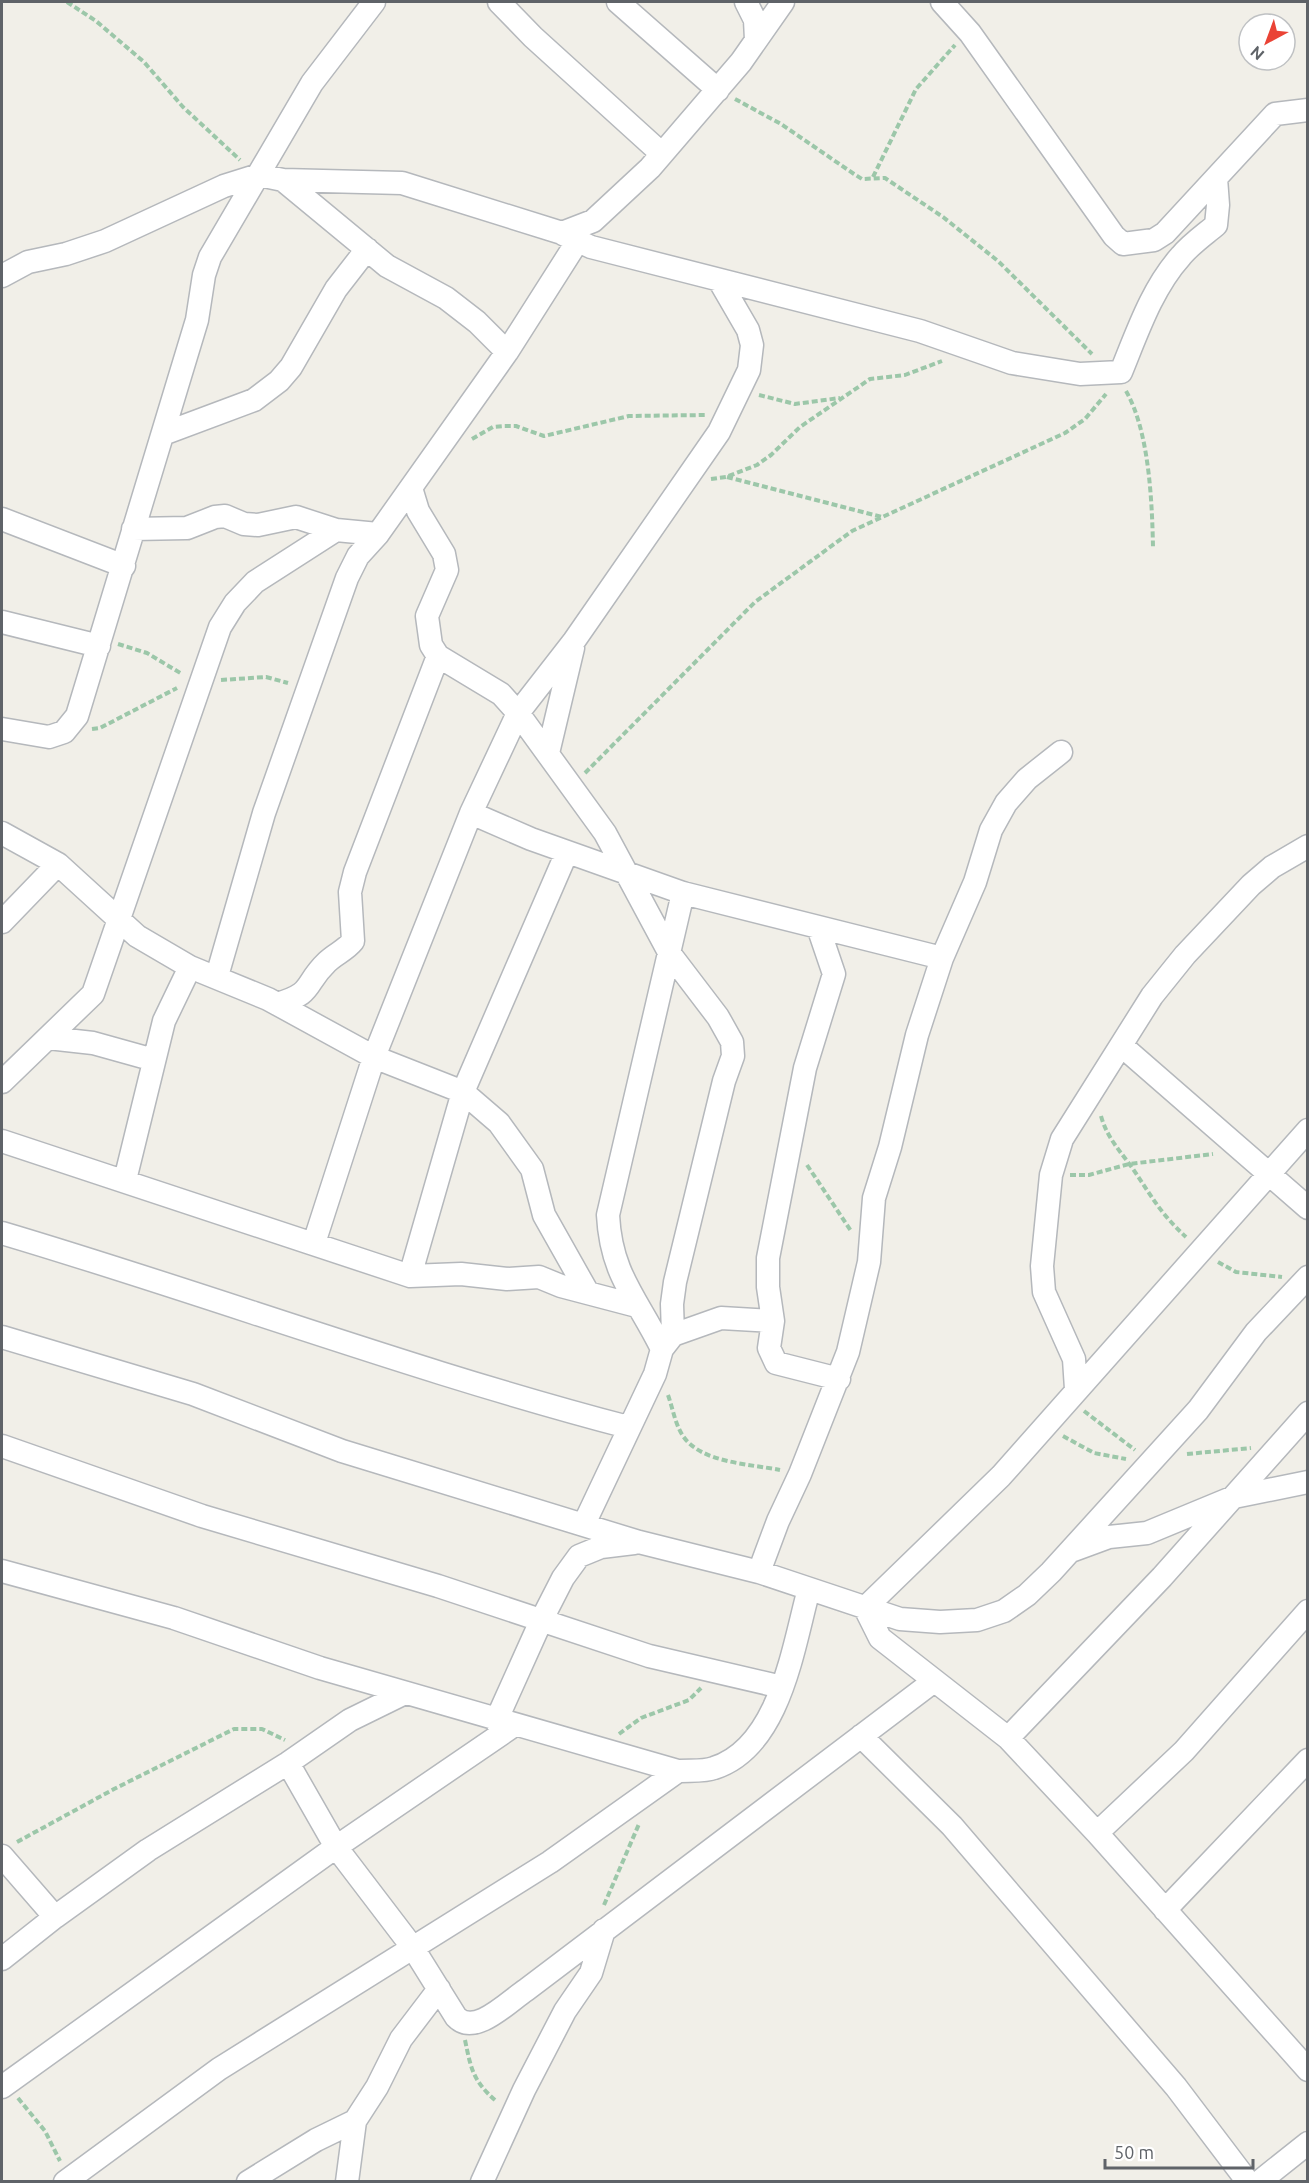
<svg xmlns="http://www.w3.org/2000/svg" width="1309" height="2183" viewBox="0 0 1309 2183" font-family="Ubuntu,sans-serif">
	<rect width="100%" height="100%" fill="#f1efe8"/>
	<g fill="none" stroke-linecap="round" stroke-linejoin="round">
		<defs>
			<path id="minor" d="M 499,2 L 533,37 L 662,154
				M 618,2 L 718,90
				M 746,2 L 755,20 L 756,40
				M 942,2 L 970,33 L 1114,236 L 1123,244 L 1154,240 L 1165,233 L 1275,114 L 1308,110
				M 283,180 L 387,266 L 446,298 L 477,322 L 507,352
				M 563,234 L 591,247 L 920,331 L 1012,363 L 1080,374 L 1121,372 C 1137,333 1152,288 1181,256 C 1191,244 1204,235 1216,225 L 1218,205 L 1216,178
				M 2,276 L 28,262 L 66,254 L 105,241 L 224,186 L 259,175 L 283,180 L 402,183 L 562,233 L 593,221 L 650,168 L 741,62 L 783,2
				M 163,434 L 254,400 L 279,381 L 291,367 L 336,289 L 367,249
				M 411,488 L 418,511 L 444,554 L 447,570 L 427,616 L 431,645 L 438,656 L 501,694 L 518,713 L 605,833 L 670,954 L 718,1017 L 732,1042 L 733,1056 L 724,1081 L 675,1282 L 672,1304 L 673,1335 L 662,1349
				M 2,519 L 124,566
				M 133,529 L 187,528 L 215,517 L 225,516 L 244,524 L 258,525 L 296,517 L 336,530 L 378,534
				M 2,622 L 99,646
				M 2,729 L 49,737 L 64,732 L 77,716 L 197,320 L 204,275 L 210,257 L 312,83 L 374,2
				M 548,753 L 573,648
				M 471,813 L 531,839 L 683,893 L 942,958
				M 2,833 L 58,864 L 137,936 L 190,967 L 268,999 L 374,1057 L 463,1092 L 499,1123 L 532,1169 L 544,1215 L 588,1293
				M 2,922 L 58,864
				M 818,927 L 834,974 L 805,1068 L 768,1258 L 768,1287 L 773,1321 L 769,1348 L 776,1363 L 839,1379
				M 217,976 L 264,813 L 347,578 L 358,556 L 378,534 L 507,352 L 577,242
				M 277,1004 C 315,993 303,985 327,962 C 335,954 346,950 353,941 L 350,892 L 355,872 L 438,656
				M 48,1038 L 93,1043 L 154,1060
				M 1122,1046 L 1308,1208
				M 2,1082 L 93,994 L 220,627 L 235,603 L 255,582 L 336,530
				M 1308,1130 L 1001,1476 L 865,1608 L 880,1638 L 1008,1738 L 1097,1833 L 1308,2070
				M 2,1141 L 410,1276 L 461,1274 L 507,1279 L 539,1277 L 561,1286 L 637,1306
				M 125,1180 L 164,1021 L 190,967
				M 2,1233 C 211,1295 417,1372 628,1427
				M 314,1243 L 374,1057 L 471,813 L 518,713 L 574,641 L 719,432 L 749,370 L 752,345 L 748,330 L 719,280
				M 410,1276 L 463,1092 L 567,852
				M 673,1335 L 721,1318 L 773,1321
				M 2,1337 L 193,1394 L 342,1451 L 639,1542 L 759,1572 L 900,1619 L 940,1622 L 977,1620 L 1004,1611 L 1027,1595 L 1051,1572 L 1198,1410 L 1256,1332 L 1308,1277
				M 1076,1389 L 1074,1359 L 1044,1292 L 1042,1266 L 1051,1175 L 1062,1139 L 1152,996 L 1185,955 L 1251,885 L 1272,867 L 1308,846
				M 2,1446 L 202,1516 L 438,1586 L 649,1656 L 782,1687
				M 584,1524 L 655,1374 L 662,1349 C 637,1298 611,1275 608,1215 L 683,893
				M 1071,1551 L 1109,1537 L 1147,1533 L 1234,1497 L 1308,1482
				M 2,1571 L 174,1618 L 320,1668 L 678,1771 C 689,1770 704,1772 714,1768 C 780,1747 793,1647 809,1589
				M 759,1572 L 778,1521 L 800,1474 L 848,1352 L 869,1262 L 874,1198 L 890,1147 L 917,1035 L 942,958 L 975,882 L 991,830 L 1006,803 L 1027,779 L 1061,752
				M 496,1721 L 541,1621 L 563,1578 L 579,1556 L 601,1547 L 634,1543
				M 861,1736 L 952,1826 L 1176,2087 L 1248,2182
				M 1008,1738 L 1162,1577 L 1308,1413
				M 288,1763 L 336,1847 L 413,1948 L 456,2017 C 475,2037 509,2001 526,1990 L 934,1681
				M 1097,1833 L 1184,1751 L 1308,1611
				M 2,1856 L 55,1917
				M 1165,1910 L 1308,1760
				M 2,1959 L 55,1917 L 148,1850 L 288,1763 L 350,1720 L 405,1693
				M 2,2087 L 336,1847 L 513,1726
				M 65,2182 L 219,2069 L 550,1862 L 678,1771
				M 248,2182 L 316,2140 L 355,2121 L 377,2087 L 401,2039 L 439,1989
				M 347,2182 L 355,2121
				M 482,2182 L 524,2090 L 565,2011 L 591,1973 L 604,1930
				M 1259,2182 L 1308,2143"/>
		</defs>
		<use href="#minor" stroke="#b5b8bc" stroke-width="25"/>
		<path stroke="#9cc7a9" stroke-width="4" stroke-dasharray="6 3" stroke-linecap="butt" d="M 67,2 L 96,21 L 144,62 L 183,107 L 240,160
			M 735,99 L 781,124 L 854,174 L 862,179 L 885,178 L 943,217 L 998,261 L 1092,354
			M 873,177 L 916,89 L 955,45
			M 1126,391 C 1149,431 1152,500 1153,547
			M 759,395 L 795,404 L 840,398
			M 472,439 L 493,427 L 504,426 L 516,426 L 544,436 L 629,416 L 706,415
			M 727,477 L 882,517
			M 711,479 L 726,477 L 757,465 L 771,455 L 800,427 L 870,379 L 905,375 L 942,361
			M 118,644 L 147,653 L 182,674
			M 221,680 L 266,677 L 288,683
			M 92,729 L 100,728 L 177,688
			M 585,773 L 755,602 L 852,531 L 1065,433 L 1085,419 L 1106,394
			M 1101,1116 C 1107,1138 1121,1152 1133,1169 C 1152,1197 1160,1213 1186,1237
			M 807,1165 L 851,1231
			M 1070,1175 L 1089,1175 L 1129,1164 L 1213,1154
			M 1218,1262 L 1236,1272 L 1282,1277
			M 668,1395 C 673,1409 675,1424 683,1436 C 701,1463 750,1464 780,1470
			M 1084,1411 L 1135,1450
			M 1063,1436 L 1094,1453 L 1126,1459
			M 1187,1454 L 1251,1448
			M 619,1734 L 641,1718 L 689,1700 L 701,1688
			M 17,1842 L 114,1789 L 234,1729 L 262,1729 L 285,1740
			M 604,1905 L 639,1824
			M 465,2040 C 471,2069 473,2081 496,2101
			M 18,2098 L 45,2131 L 60,2161"/>
		<use href="#minor" stroke="#fff" stroke-width="22"/>
	</g>
	<rect width="1309" height="2183" fill="none" stroke="#5f6368" stroke-width="6"/>
	<g transform="translate(1267 42) rotate(221)"><circle r="28" fill="#ffffff" stroke="#bfc1c3" stroke-width="1.5"/>
	<path d="M0-4.5L10 22L0 15L-10 22Z" fill="#ea4335"/>
	<text y="-9" font-size="16" font-weight="bold" text-anchor="middle" fill="#5f6368">N</text>
	</g>
	<path d="M1105 2159v9h148v-9" fill="none" stroke="#5f6368" stroke-width="3"/>
	<text x="1114" y="2159" font-size="18" fill="#5f6368" stroke="#ffffff" stroke-width="4.5" paint-order="stroke">50 m</text>
</svg>
